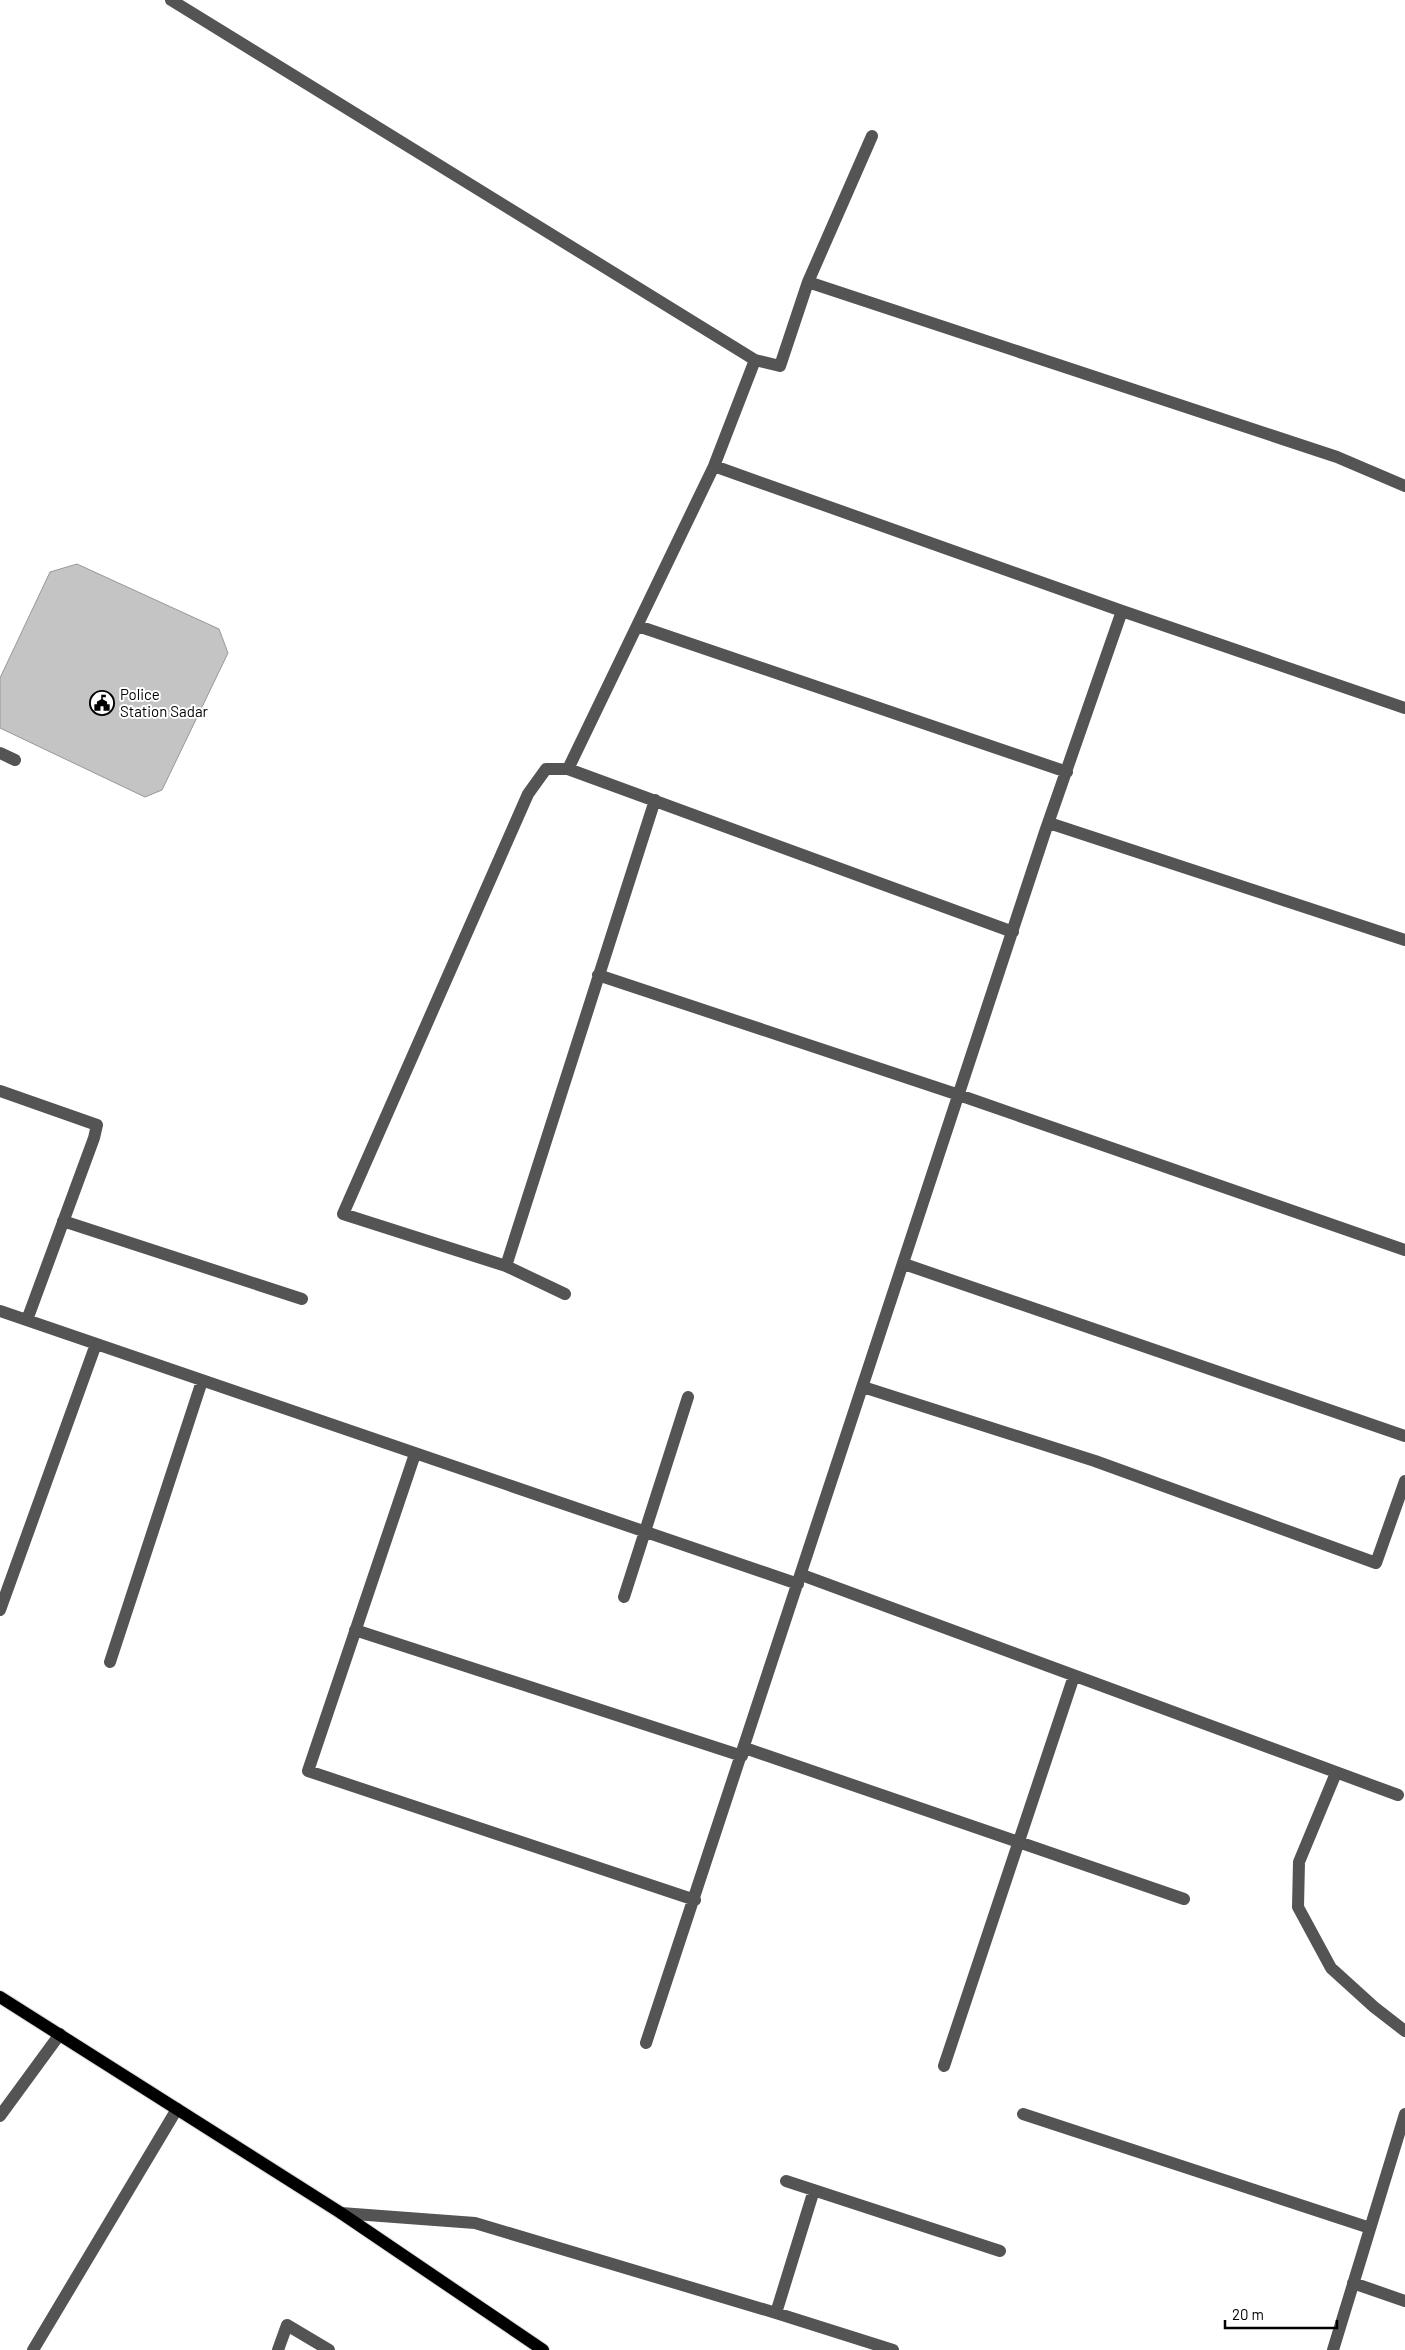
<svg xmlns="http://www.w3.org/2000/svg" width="1405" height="2350" viewBox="0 0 1405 2350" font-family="Barlow,sans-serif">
	<rect width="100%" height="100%" fill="#fff"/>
	<path fill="#c4c4c4" stroke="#989898" d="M 77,564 L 219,629 L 228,653 L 162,790 L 145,797 L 0,728 L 0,678 L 50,572 Z"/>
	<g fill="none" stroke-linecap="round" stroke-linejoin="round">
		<defs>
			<path id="major" d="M 0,1997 L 341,2213 L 543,2350"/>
		</defs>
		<use href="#major" stroke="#dbdbdb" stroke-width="14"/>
		<path stroke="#545454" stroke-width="12" d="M 171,0 L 755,360 L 780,366 L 808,282 L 872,136
			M 808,282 L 1337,457 L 1405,486
			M 714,466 L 1122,611 L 1405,708
			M 638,626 L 1067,772
			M 0,753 L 15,760
			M 568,769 L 714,466 L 755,360
			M 1049,823 L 1405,940
			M 598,975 L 959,1095 L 1405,1250
			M 0,1091 L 97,1125 L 94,1138 L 27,1320
			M 63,1221 L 302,1299
			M 904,1264 L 1405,1436
			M 506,1266 L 655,800
			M 565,1294 L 506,1266 L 343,1214 L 528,794 L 546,769 L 568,769 L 1013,932
			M 0,1311 L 798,1584
			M 863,1387 L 1095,1461 L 1376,1563 L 1405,1481
			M 415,1454 L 308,1771 L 695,1900
			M 802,1575 L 1398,1795
			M 624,1597 L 688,1397
			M 0,1610 L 96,1344
			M 355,1630 L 742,1756
			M 110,1662 L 202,1381
			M 745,1748 L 1184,1899
			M 1336,1773 L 1299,1862 L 1298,1907 L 1331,1968 L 1374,2007 L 1405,2031
			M 646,2043 L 1045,832 L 1122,611
			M 944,2066 L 1074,1676
			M 1023,2114 L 1370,2228
			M 0,2116 L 60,2034
			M 786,2181 L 1000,2251
			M 341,2213 L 475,2223 L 776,2313 L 893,2350
			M 1353,2283 L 1405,2301
			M 776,2313 L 814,2190
			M 33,2350 L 177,2109
			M 278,2350 L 287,2325 L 329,2350
			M 1333,2350 L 1405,2114"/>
		<use href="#major" stroke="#000" stroke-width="12"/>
	</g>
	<defs>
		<symbol id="civic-ring" viewBox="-11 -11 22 22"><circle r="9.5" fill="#fff" stroke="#000" stroke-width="1.5"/><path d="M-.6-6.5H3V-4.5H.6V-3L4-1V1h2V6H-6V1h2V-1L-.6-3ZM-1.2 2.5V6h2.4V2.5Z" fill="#000"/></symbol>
	</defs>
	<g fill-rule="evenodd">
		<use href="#civic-ring" x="88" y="689" width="28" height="28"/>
	</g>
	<g text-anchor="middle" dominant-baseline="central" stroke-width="4" stroke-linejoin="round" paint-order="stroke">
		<g font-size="15" fill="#000" stroke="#fff" text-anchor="start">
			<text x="120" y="694">Police<tspan x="120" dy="17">Station Sadar</tspan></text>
		</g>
	</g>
	<path d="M1225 2320v8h112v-8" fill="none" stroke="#000000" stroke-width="2.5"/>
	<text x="1232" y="2320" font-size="15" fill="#000000" stroke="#ffffff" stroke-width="4" paint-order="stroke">20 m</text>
</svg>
